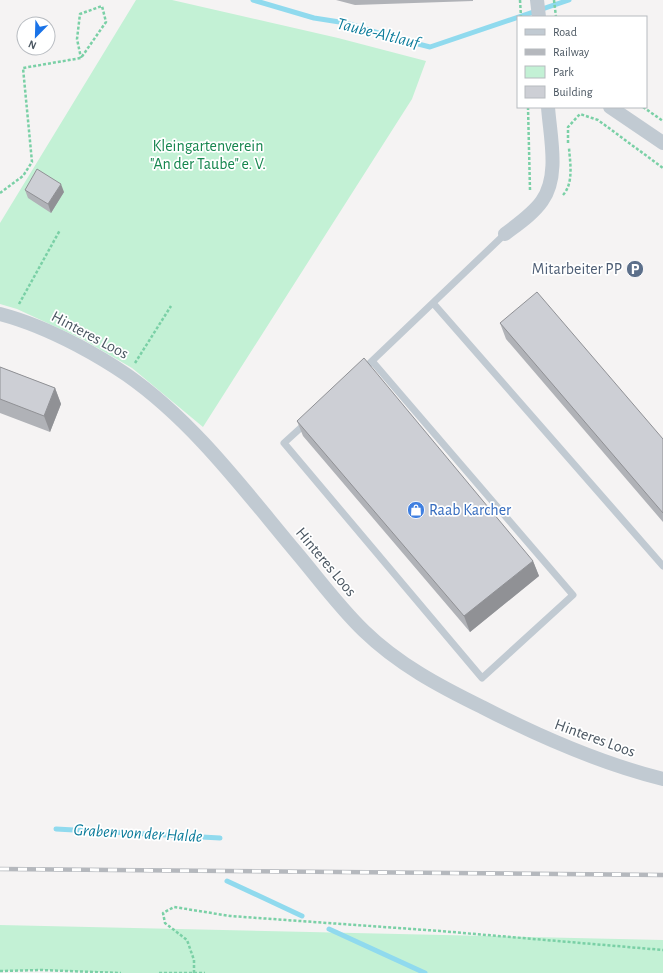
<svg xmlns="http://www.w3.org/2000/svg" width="663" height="973" viewBox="0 0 663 973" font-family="'Alegreya Sans',sans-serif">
	<rect width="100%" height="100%" fill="#f5f3f3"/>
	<path fill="#c3f1d5" d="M 136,0 L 172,0 L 338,38 L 426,61 L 412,99 L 203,427 L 132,368 L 82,339 L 17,309 L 0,304 L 0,223 Z
		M 0,925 L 663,940 L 663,973 L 121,973 L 41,970 L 0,971 Z"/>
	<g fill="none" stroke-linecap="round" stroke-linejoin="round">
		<path stroke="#90daee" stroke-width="5" d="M 253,0 L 314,18 L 346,23 L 391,37 L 430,47 L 569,0
			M 56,829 L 220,838
			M 227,881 L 302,916
			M 329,929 L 425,973"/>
		<path stroke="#7ad0a6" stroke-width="2.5" stroke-dasharray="3 2" stroke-linecap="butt" d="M 520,0 L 521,17
			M 554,0 L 556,17
			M 528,107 L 530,190
			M 643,107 L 663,121
			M 568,143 L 568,127 L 580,114 L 598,120 L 663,168
			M 0,193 L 23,176 L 32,162 L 23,68 L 81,58 L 106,22 L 102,6 L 80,14 L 77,39 L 81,58
			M 563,195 C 574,183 570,162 569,148
			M 19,304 L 60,230
			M 135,363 L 171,306
			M 0,971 L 41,970 L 121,973
			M 159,973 L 205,973
			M 194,973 L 194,960 L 187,940 L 165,923 L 163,913 L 174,907 L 230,916 L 440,931 L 663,950"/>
		<path stroke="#c1cad2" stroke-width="7" d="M 433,303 L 663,566
			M 362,371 L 372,361
			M 306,423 L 284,443 L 482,678 L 573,595 L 372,361 L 505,234"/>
		<path stroke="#c1cad2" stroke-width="14" d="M 537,0 L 539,17
			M 610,107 L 663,143
			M 505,234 C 518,224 533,214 542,201 C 560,176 550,136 548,107
			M 0,314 C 27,321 52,332 77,345 C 94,354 111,364 127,375 C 194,422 244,490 296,552 C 318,578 339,607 364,631 C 398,664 439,686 482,707 C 540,737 599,763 663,779"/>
		<defs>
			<path id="rail" d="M 0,869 L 663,875"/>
		</defs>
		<use href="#rail" stroke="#b5b8bd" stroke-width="4.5"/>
		<use href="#rail" stroke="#fff" stroke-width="3" stroke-dasharray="9" stroke-linecap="butt"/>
	</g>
	<path fill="#b0b2b7" d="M 336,0 L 473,0 L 473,1 L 355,5 Z
		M 25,190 L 64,192 L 51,213 L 28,198 Z
		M 500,323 L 663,439 L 663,522 L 506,339 Z
		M 0,367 L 55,388 L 61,404 L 50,432 L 0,413 Z
		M 297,421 L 533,561 L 539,576 L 470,632 L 303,436 Z"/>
	<path fill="#909195" d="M 61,184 L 64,192 L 51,213 L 48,204 Z
		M 55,388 L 61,404 L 50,432 L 44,416 Z
		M 533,561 L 539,576 L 470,632 L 464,616 Z"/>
	<path fill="#cdcfd5" stroke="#909195" d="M 37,169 L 61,184 L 48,204 L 25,190 Z
		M 537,292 L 663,439 L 663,513 L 500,323 Z
		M 364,358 L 533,561 L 464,616 L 297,421 Z
		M 0,367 L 55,388 L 44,416 L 0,399 Z"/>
	<defs>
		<symbol id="parking-disc" viewBox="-11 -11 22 22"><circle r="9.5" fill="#5c6f8a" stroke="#fff"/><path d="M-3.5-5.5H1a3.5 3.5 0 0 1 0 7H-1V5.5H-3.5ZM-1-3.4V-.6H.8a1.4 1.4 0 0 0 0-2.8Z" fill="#fff"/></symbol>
		<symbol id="shop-disc" viewBox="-11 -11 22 22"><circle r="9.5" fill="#3f7fe0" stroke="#fff"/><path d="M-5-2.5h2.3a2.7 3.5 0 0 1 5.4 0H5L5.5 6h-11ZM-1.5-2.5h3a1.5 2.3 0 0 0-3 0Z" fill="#fff"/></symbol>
	</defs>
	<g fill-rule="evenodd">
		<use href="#parking-disc" x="625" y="259" width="20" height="20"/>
		<use href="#shop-disc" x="406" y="500" width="20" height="20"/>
	</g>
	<g text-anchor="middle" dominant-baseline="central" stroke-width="3.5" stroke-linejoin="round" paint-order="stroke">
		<g font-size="16" fill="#17864f" stroke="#fff">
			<text x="208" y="146">Kleingartenverein<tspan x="208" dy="18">"An der Taube" e. V.</tspan></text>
		</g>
		<g font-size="16" fill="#4e5e75" stroke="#fff" text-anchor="end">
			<text x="622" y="269">Mitarbeiter PP</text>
		</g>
		<g font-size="16" fill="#4a5661" stroke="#fff">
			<text transform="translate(90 335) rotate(28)">Hinteres Loos</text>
			<text transform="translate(326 562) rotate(50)">Hinteres Loos</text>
			<text transform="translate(595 738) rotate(20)">Hinteres Loos</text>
		</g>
		<g font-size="16" fill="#366cbe" stroke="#fff" text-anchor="start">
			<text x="429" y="510">Raab Karcher</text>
		</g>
		<g font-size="17" font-style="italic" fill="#0c7c9b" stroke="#fff">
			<text transform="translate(378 33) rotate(14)">Taube-Altlauf</text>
			<text transform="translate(138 833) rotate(3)">Graben von der Halde</text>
		</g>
	</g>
	<rect x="517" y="16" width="130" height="92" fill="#ffffff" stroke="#b7bbc0"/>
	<rect x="525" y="29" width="20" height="6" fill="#c1cad2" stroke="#b7bbc0"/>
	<text x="553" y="36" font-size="12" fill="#4a5661">Road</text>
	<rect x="525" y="49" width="20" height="6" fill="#b5b8bd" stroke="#b7bbc0"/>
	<text x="553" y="56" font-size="12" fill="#4a5661">Railway</text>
	<rect x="525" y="66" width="20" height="12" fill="#c3f1d5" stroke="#b7bbc0"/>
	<text x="553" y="76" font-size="12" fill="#4a5661">Park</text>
	<rect x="525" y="86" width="20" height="12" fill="#cdcfd5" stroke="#b7bbc0"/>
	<text x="553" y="96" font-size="12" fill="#4a5661">Building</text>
	<g transform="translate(36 36) rotate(203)"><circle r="19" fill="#ffffff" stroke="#b7bbc0"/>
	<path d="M0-3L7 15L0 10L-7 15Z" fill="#1a73e8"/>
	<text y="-6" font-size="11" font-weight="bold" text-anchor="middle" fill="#4a5661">N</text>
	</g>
</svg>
